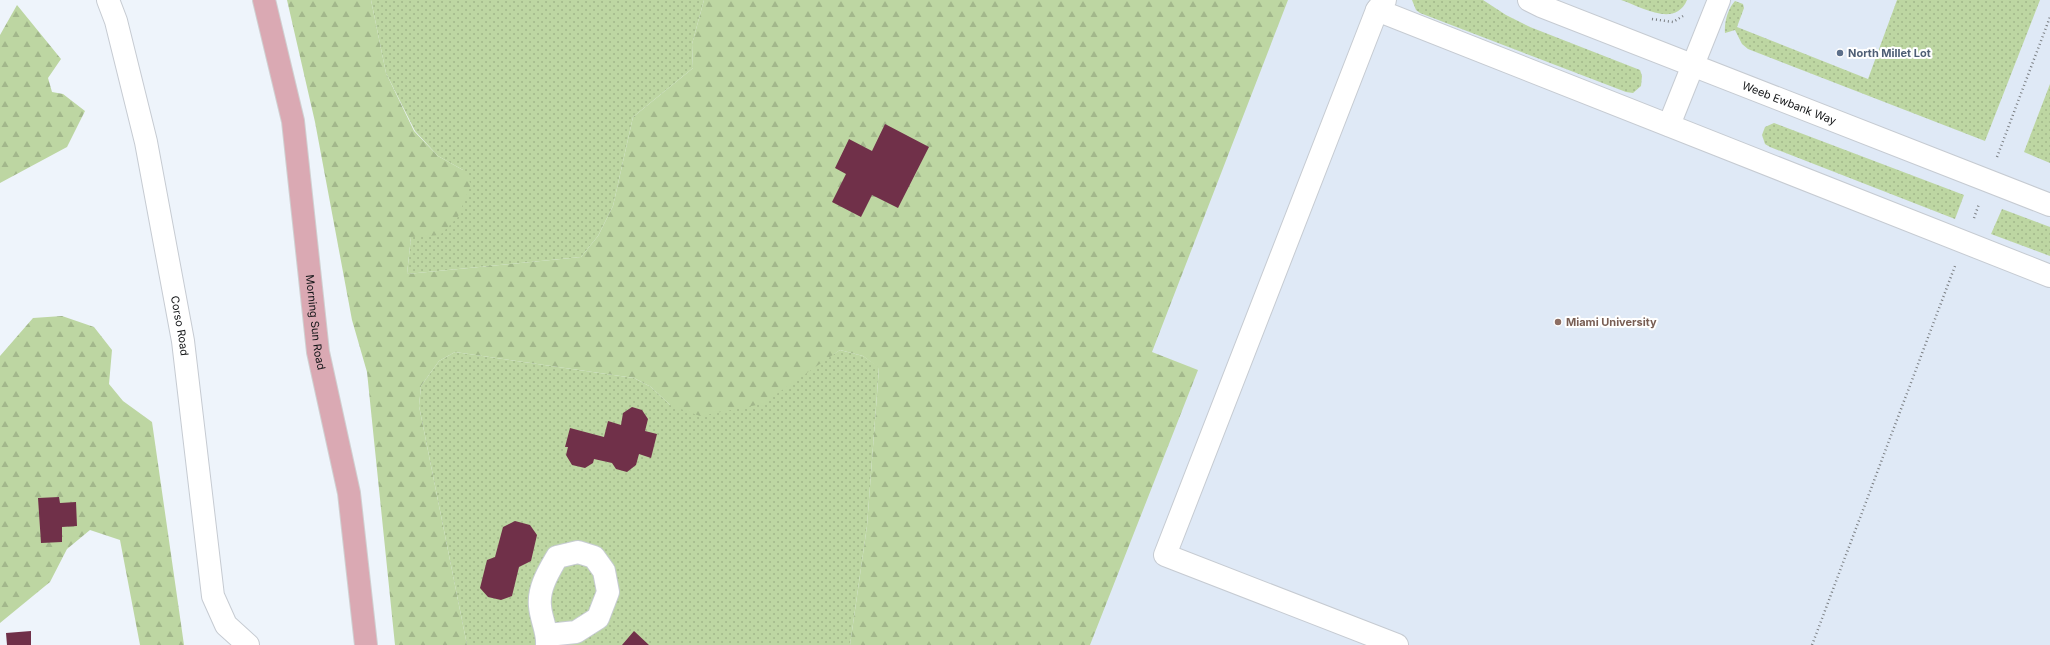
<svg xmlns="http://www.w3.org/2000/svg" width="2050" height="645" viewBox="0 0 2050 645" font-family="Inter,sans-serif">
	<defs>
		<pattern id="grass-dots" width="8" height="8" patternUnits="userSpaceOnUse"><rect width="8" height="8" fill="#bdd6a2"/><path d="M2 2h.1M6 6h.1" fill="none" stroke="#a2b78b" stroke-width="1.8" stroke-linecap="round"/></pattern>
		<pattern id="forest-firs" width="22" height="20" patternUnits="userSpaceOnUse"><rect width="22" height="20" fill="#bdd6a2"/><path d="M5 1l3.5 6h-7zM16 11l3.5 6h-7z" fill="#a2b78b"/></pattern>
	</defs>
	<rect width="100%" height="100%" fill="#eef4fb"/>
	<path fill="#dfe9f6" d="M 1199,0 L 2050,0 L 2050,645 L 931,645 Z"/>
	<path fill="url(#grass-dots)" d="M 371,0 L 704,0 L 692,44 L 693,68 L 633,117 L 613,206 L 598,236 L 581,257 L 407,274 L 411,237 L 463,170 L 438,156 L 415,131 L 386,73 Z
		M 1412,0 L 1483,0 L 1506,15 L 1530,27 L 1640,70 L 1642,76 L 1641,86 L 1633,93 L 1626,92 L 1420,13 L 1416,10 Z
		M 1621,0 L 1687,0 C 1675,28 1642,7 1621,0 Z
		M 1897,0 L 2040,0 L 1985,141 L 1748,49 L 1742,44 L 1735,30 L 1725,33 C 1724,23 1728,8 1735,1 L 1743,4 L 1744,8 L 1737,27 L 1868,79 Z
		M 2050,84 L 2050,163 L 2024,152 Z
		M 1774,123 L 1964,195 L 1955,219 L 1770,147 L 1765,144 L 1762,135 L 1765,127 Z
		M 2002,209 L 2050,227 L 2050,256 L 1991,234 Z
		M 840,350 L 863,356 L 879,367 L 867,526 L 850,645 L 467,645 L 419,406 L 421,386 L 439,361 L 455,352 L 634,378 L 651,387 L 670,405 L 810,369 Z"/>
	<path fill="url(#forest-firs)" d="M 287,0 L 371,0 L 386,73 L 414,131 L 438,156 L 463,170 L 471,184 L 458,217 L 440,235 L 411,237 L 407,274 L 581,257 L 598,236 L 613,206 L 633,117 L 693,68 L 692,44 L 704,0 L 1288,0 L 1152,352 L 1198,370 L 1090,645 L 850,645 L 867,526 L 879,368 L 863,356 L 840,350 L 762,404 L 700,416 L 670,405 L 651,387 L 634,378 L 455,352 L 439,361 L 421,386 L 419,406 L 467,645 L 395,645 L 367,372 L 352,320 L 315,122 Z
		M 17,5 L 61,59 L 48,78 L 52,92 L 63,94 L 85,111 L 67,147 L 0,183 L 0,35 Z
		M 62,316 L 94,327 L 112,350 L 109,384 L 123,401 L 152,422 L 184,645 L 140,645 L 120,540 L 90,530 L 67,549 L 50,582 L 0,623 L 0,356 L 33,318 Z"/>
	<path fill="#703049" d="M 885,124 L 929,147 L 898,208 L 872,195 L 861,217 L 832,202 L 846,174 L 835,168 L 849,139 L 872,151 Z
		M 632,407 L 642,410 L 648,419 L 645,431 L 657,434 L 651,458 L 639,454 L 636,465 L 627,472 L 616,469 L 612,463 L 594,459 L 593,463 L 585,468 L 572,465 L 566,455 L 568,447 L 565,447 L 570,428 L 604,437 L 608,421 L 621,425 L 623,413 Z
		M 59,497 L 60,503 L 76,502 L 77,526 L 62,527 L 62,542 L 41,543 L 38,498 Z
		M 515,521 L 530,525 L 537,535 L 531,561 L 519,567 L 512,596 L 501,600 L 488,597 L 480,588 L 487,560 L 495,557 L 503,527 Z
		M 31,631 L 31,645 L 7,645 L 6,633 Z
		M 634,631 L 649,645 L 622,645 Z"/>
	<g fill="none" stroke-linecap="round" stroke-linejoin="round">
		<defs>
			<g id="minor">
				<path id="s1" d="M 108,0 L 116,21 L 146,142 L 183,341 L 213,596 L 226,625 L 248,645"/>
				<path d="M 1385,0 L 1377,10 L 1165,555 L 1397,645"/>
				<path id="s2" d="M 1529,0 L 1541,6 L 2050,205"/>
				<path d="M 1377,10 L 2050,276"/>
				<path d="M 1669,125 L 1719,0"/>
				<path d="M 547,645 C 548,631 541,620 540,606 C 538,588 549,571 557,557 L 578,552 L 594,557 L 604,571 L 608,592 L 598,618 L 576,632 L 548,635"/>
			</g>
			<g id="major">
				<path id="s3" d="M 264,0 L 293,121 L 318,352 L 349,493 L 366,645"/>
			</g>
		</defs>
		<use href="#minor" stroke="#c6cbd2" stroke-width="24"/>
		<use href="#major" stroke="#d0d0d1" stroke-width="24"/>
		<path stroke="#7a7e82" stroke-width="2.5" stroke-dasharray="1 3" stroke-linecap="butt" d="M 1652,19 L 1673,22 L 1683,16
			M 1997,157 L 2050,17
			M 1974,218 L 1979,204
			M 1812,645 L 1955,266"/>
		<use href="#minor" stroke="#fff" stroke-width="22"/>
		<use href="#major" stroke="#daa9b3" stroke-width="22"/>
	</g>
	<circle fill="#5c6f8a" stroke="#fff" stroke-width="1.5" cx="1840" cy="53" r="4"/>
	<circle fill="#8d6e63" stroke="#fff" stroke-width="1.5" cx="1558" cy="322" r="4"/>
	<g text-anchor="middle" dominant-baseline="central" stroke-width="4" stroke-linejoin="round" paint-order="stroke">
		<g font-size="11" font-weight="bold" fill="#4e5e75" stroke="#fff" text-anchor="start">
			<text x="1848" y="53">North Millet Lot</text>
		</g>
		<g font-size="11" fill="#131517" stroke="#fff">
			<text stroke="none"><textPath href="#s2" startOffset="280">Weeb Ewbank Way</textPath></text>
			<text stroke="none"><textPath href="#s3" startOffset="327">Morning Sun Road</textPath></text>
			<text stroke="none"><textPath href="#s1" startOffset="334">Corso Road</textPath></text>
		</g>
		<g font-size="11" font-weight="bold" fill="#785e54" stroke="#fff" text-anchor="start">
			<text x="1566" y="322">Miami University</text>
		</g>
	</g>
</svg>
